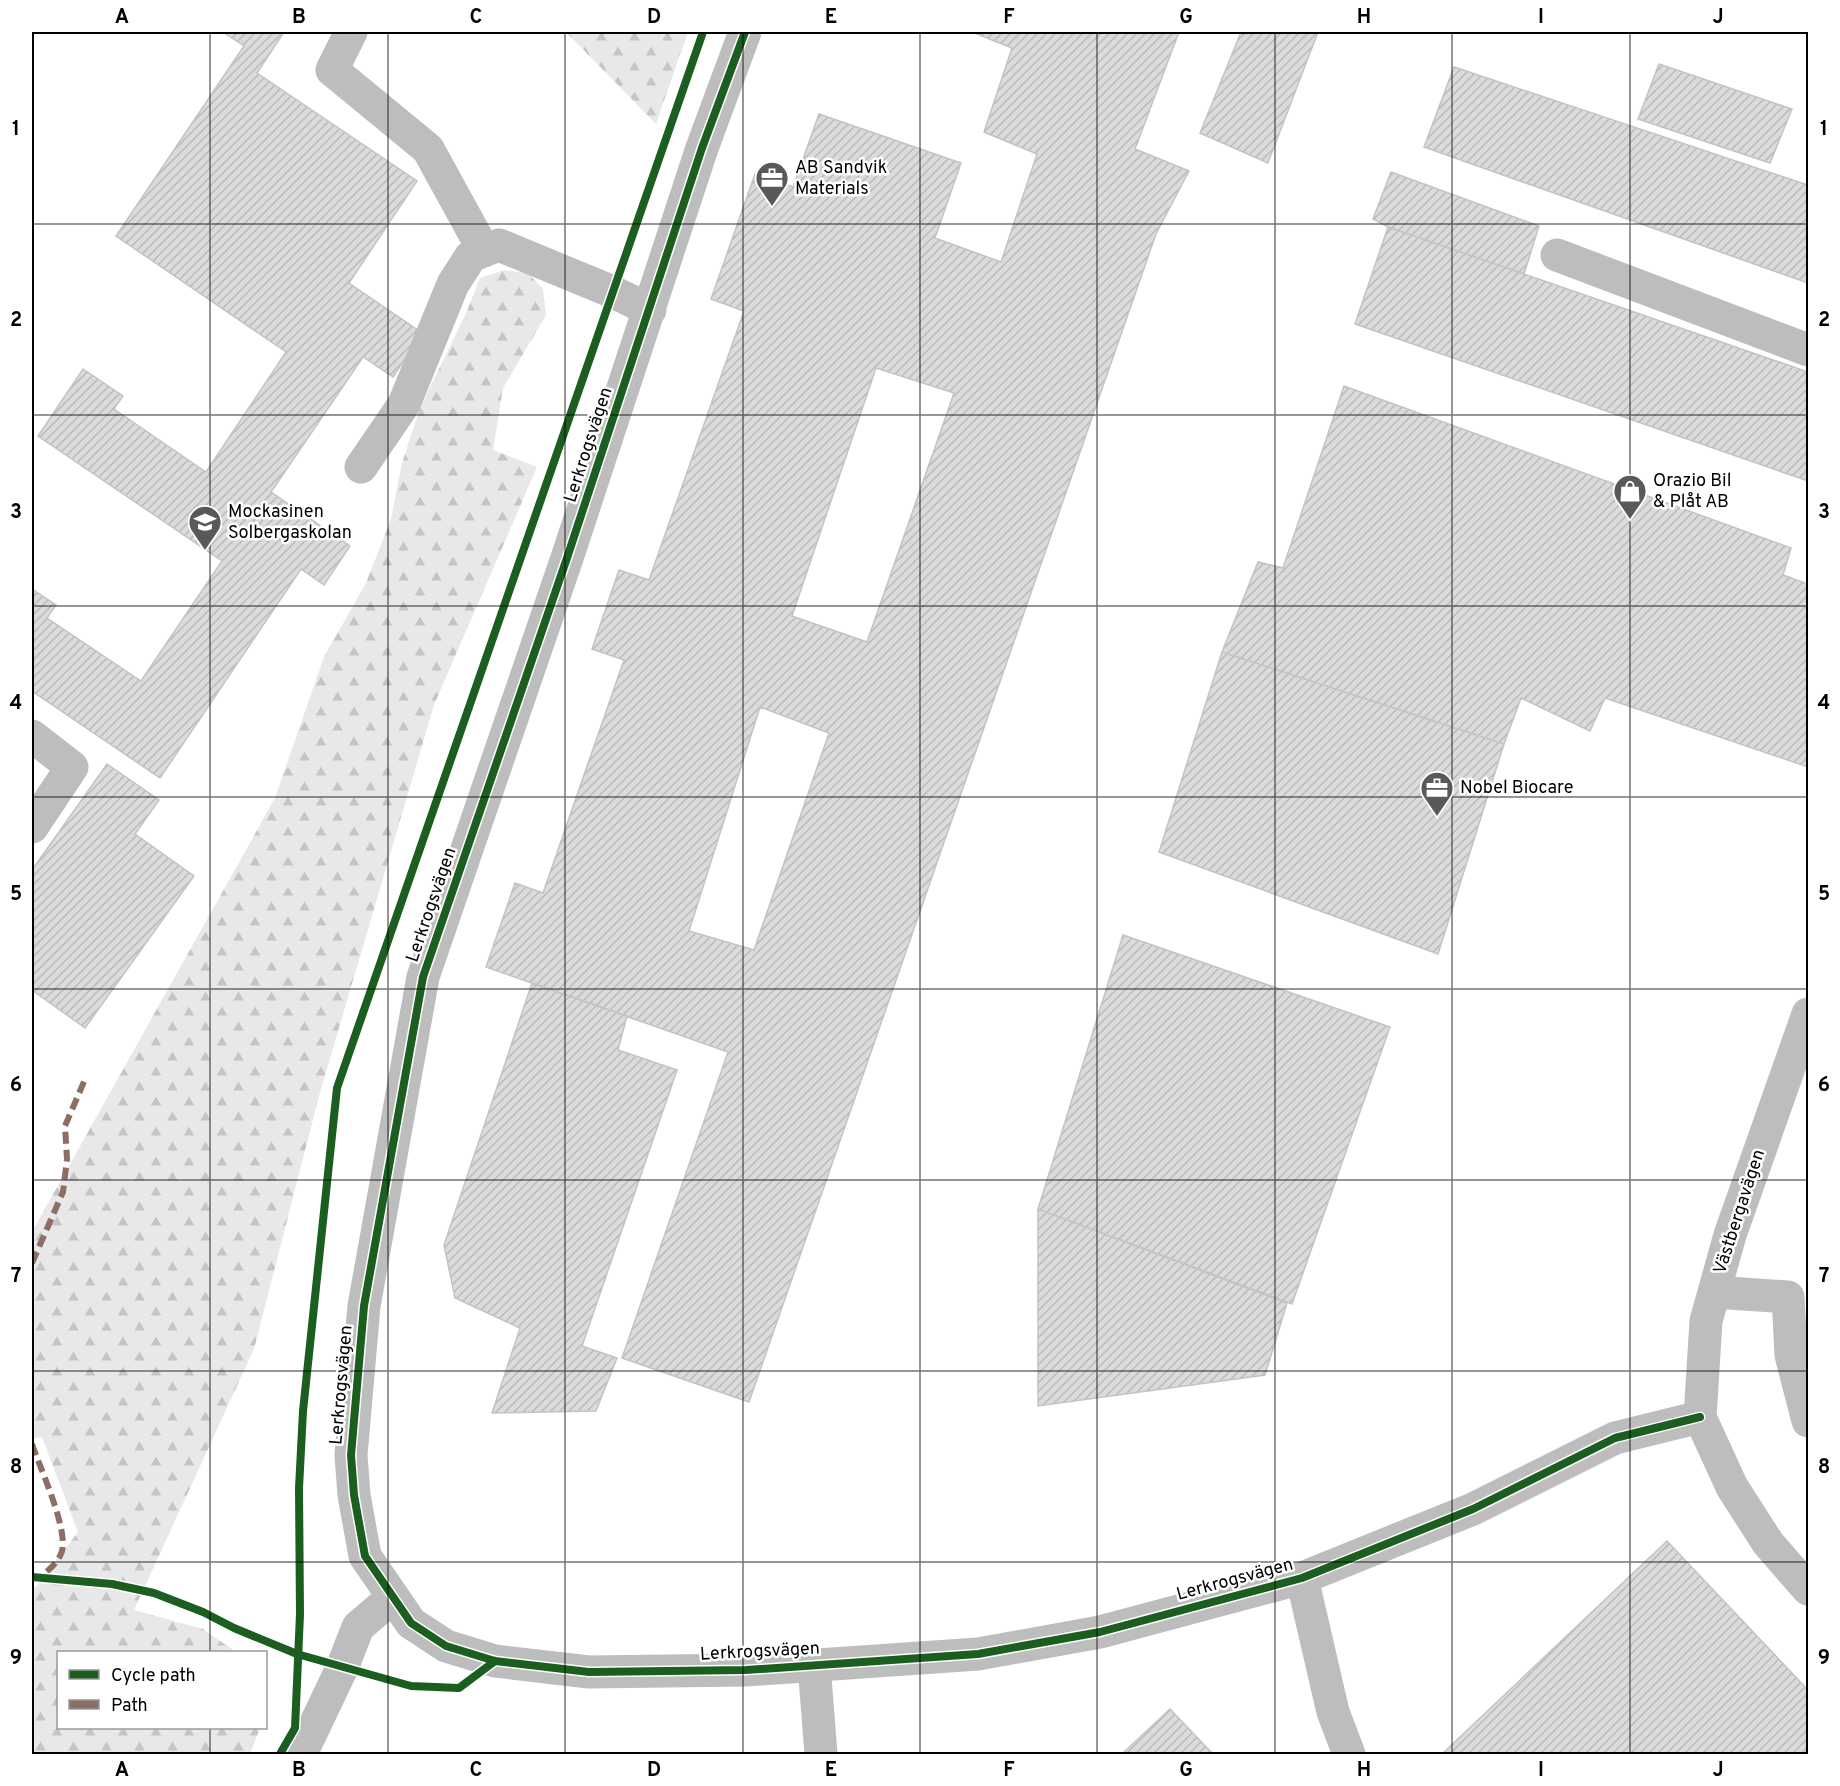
<svg xmlns="http://www.w3.org/2000/svg" width="1840" height="1786" viewBox="0 0 1840 1786" font-family="Overpass,sans-serif">
	<defs>
		<pattern id="forest-firs" width="22" height="20" patternUnits="userSpaceOnUse" patternTransform="scale(1.5)"><rect width="22" height="20" fill="#e8e8e8"/><path d="M5 1l3.5 6h-7zM16 11l3.5 6h-7z" fill="#c5c5c5"/></pattern>
		<pattern id="building-hatch" width="6" height="6" patternUnits="userSpaceOnUse" patternTransform="scale(1.5)"><rect width="6" height="6" fill="#dbdbdb"/><path d="M-1 1l2-2M0 6l6-6M5 7l2-2" fill="none" stroke="#bababa"/></pattern>
	</defs>
	<rect width="100%" height="100%" fill="#fff"/>
	<path fill="url(#forest-firs)" d="M 566,32 L 688,32 L 656,124 Z
		M 504,270 L 528,273 L 543,289 L 546,315 L 503,388 L 493,450 L 537,467 L 434,705 L 319,1096 L 254,1349 L 134,1610 L 203,1629 L 236,1652 L 58,1652 L 58,1728 L 260,1728 L 250,1754 L 32,1754 L 32,1592 L 78,1532 L 42,1437 L 32,1439 L 32,1232 L 275,798 L 324,657 L 366,583 L 391,519 L 402,463 L 420,408 L 467,311 L 480,278 Z"/>
	<path fill="url(#building-hatch)" stroke="#c3c3c3" stroke-width="1.5" fill-rule="evenodd" d="M 223,32 L 284,32 L 257,73 L 417,181 L 349,283 L 422,333 L 393,377 L 363,357 L 271,492 L 350,546 L 324,585 L 301,569 L 160,778 L 32,691 L 32,589 L 56,605 L 47,618 L 141,681 L 222,561 L 38,436 L 83,369 L 123,396 L 114,409 L 206,472 L 286,352 L 116,236 L 244,46 Z
		M 972,32 L 1179,32 L 1135,149 L 1189,171 L 1156,234 L 749,1402 L 622,1358 L 728,1052 L 486,967 L 515,883 L 543,893 L 624,660 L 592,649 L 619,570 L 649,580 L 744,311 L 711,299 L 755,174 L 793,187 L 819,114 L 961,163 L 935,238 L 1001,262 L 1037,154 L 984,132 L 1012,48 ZM 876,368 L 954,393 L 867,642 L 792,616 ZM 760,707 L 829,733 L 754,950 L 689,931 Z
		M 1241,32 L 1318,32 L 1268,163 L 1200,133 Z
		M 1659,64 L 1792,109 L 1770,163 L 1638,119 Z
		M 1454,67 L 1808,185 L 1808,283 L 1424,147 Z
		M 1391,172 L 1539,226 L 1524,274 L 1388,227 L 1373,219 Z
		M 1388,227 L 1808,372 L 1808,481 L 1355,324 Z
		M 1344,386 L 1791,548 L 1783,575 L 1808,584 L 1808,767 L 1605,698 L 1590,731 L 1521,698 L 1504,744 L 1222,652 L 1258,562 L 1283,568 Z
		M 1222,652 L 1504,744 L 1438,954 L 1159,852 Z
		M 107,764 L 159,800 L 135,834 L 194,876 L 85,1028 L 32,990 L 32,870 Z
		M 1123,935 L 1390,1027 L 1292,1304 L 1038,1209 Z
		M 532,983 L 627,1016 L 618,1050 L 677,1070 L 582,1346 L 617,1358 L 596,1411 L 492,1413 L 520,1328 L 455,1298 L 444,1245 Z
		M 1038,1209 L 1287,1303 L 1265,1375 L 1038,1406 Z
		M 1667,1541 L 1808,1690 L 1808,1754 L 1442,1754 Z
		M 1170,1709 L 1213,1754 L 1122,1754 Z"/>
	<g fill="none" stroke-linecap="round" stroke-linejoin="round">
		<path stroke="#bdbdbd" stroke-width="33" d="M 351,32 L 332,70 L 428,149 L 484,251
			M 745,32 L 702,148 L 567,558 L 423,977 L 364,1306 L 351,1455 L 354,1495 L 365,1556 L 411,1623 L 446,1646 L 495,1661 L 589,1672 L 746,1670 L 978,1654 L 1100,1632 L 1302,1578 L 1473,1509 L 1615,1438 L 1700,1417
			M 1557,255 L 1808,350
			M 361,467 L 404,404 L 453,284 L 471,256 L 499,245 L 613,292 L 650,310
			M 32,736 L 72,767 L 32,827
			M 1808,1014 L 1730,1235 L 1706,1321 L 1700,1417 L 1732,1487 L 1768,1543 L 1808,1589
			M 1714,1292 L 1788,1297 L 1791,1355 L 1808,1421
			M 1302,1578 L 1333,1712 L 1349,1754
			M 814,1665 L 821,1754
			M 301,1754 L 342,1668 L 358,1627 L 393,1597"/>
		<path stroke="#8d6e63" stroke-width="6" stroke-dasharray="12 6" stroke-linecap="butt" d="M 32,1263 L 63,1192 L 67,1159 L 65,1126 L 86,1077
			M 32,1444 C 40,1468 68,1528 62,1551 C 58,1564 47,1571 38,1579"/>
		<defs>
			<path id="cycleway" d="M 745,32 L 702,148 L 567,558 L 423,977 L 364,1306 L 351,1455 L 354,1495 L 365,1556 L 411,1623 L 446,1646 L 495,1661 L 589,1672 L 746,1670 L 978,1654 L 1100,1632 L 1302,1578 L 1473,1509 L 1615,1438 L 1700,1417
				M 32,1577 L 112,1584 L 154,1593 L 203,1612 L 234,1628 L 297,1654 L 411,1686 L 459,1688 L 495,1661
				M 280,1754 L 295,1728 L 300,1614 L 299,1488 L 303,1411 L 337,1088 L 703,32"/>
		</defs>
		<use href="#cycleway" stroke="#fff" stroke-width="11"/>
		<use href="#cycleway" stroke="#1b5e20" stroke-width="8"/>
	</g>
	<path fill="none" stroke="#000" stroke-width="1.5" stroke-opacity="0.55" d="M 210,32 L 210,1652M 388,32 L 388,1754M 565,32 L 565,1754M 743,32 L 743,1754M 920,32 L 920,1754M 1097,32 L 1097,1754M 1275,32 L 1275,1754M 1452,32 L 1452,1754M 1630,32 L 1630,1754M 32,224 L 1808,224M 32,415 L 1808,415M 32,606 L 1808,606M 32,797 L 1808,797M 32,989 L 1808,989M 32,1180 L 1808,1180M 32,1371 L 1808,1371M 32,1562 L 1808,1562M 210,1728 L 210,1754"/>
	<defs>
		<symbol id="office-pin" viewBox="-11 -11 22 30"><path d="M0 17L-7.5 6A9.5 9.5 0 1 1 7.5 6Z" fill="#595959" stroke="#fff"/><path d="M-6-3h4V-5.5h4V-3h4V5H-6ZM-1-4.5V-3h2v-1.5ZM-6 0V1H6V0Z" fill="#fff"/></symbol>
		<symbol id="shop-pin" viewBox="-11 -11 22 30"><path d="M0 17L-7.5 6A9.5 9.5 0 1 1 7.5 6Z" fill="#595959" stroke="#fff"/><path d="M-5-2.5h2.3a2.7 3.5 0 0 1 5.4 0H5L5.5 6h-11ZM-1.5-2.5h3a1.5 2.3 0 0 0-3 0Z" fill="#fff"/></symbol>
		<symbol id="school-pin" viewBox="-11 -11 22 30"><path d="M0 17L-7.5 6A9.5 9.5 0 1 1 7.5 6Z" fill="#595959" stroke="#fff"/><path d="M0-5L7-2L0 1L-7-2ZM-4 1L0 2.5L4 1V4Q0 6-4 4Z" fill="#fff"/></symbol>
	</defs>
	<g fill-rule="evenodd">
		<use href="#office-pin" x="753" y="159" width="38" height="52"/>
		<use href="#shop-pin" x="1611" y="472" width="38" height="52"/>
		<use href="#school-pin" x="186" y="503" width="38" height="52"/>
		<use href="#office-pin" x="1418" y="769" width="38" height="52"/>
	</g>
	<g text-anchor="middle" dominant-baseline="central" stroke-width="5" stroke-linejoin="round" paint-order="stroke">
		<g font-size="18" fill="#000" stroke="#fff" text-anchor="start">
			<text x="795" y="168">AB Sandvik<tspan x="795" dy="21">Materials</tspan></text>
			<text x="1653" y="481">Orazio Bil<tspan x="1653" dy="21">&amp; Plåt AB</tspan></text>
			<text x="228" y="512">Mockasinen<tspan x="228" dy="21">Solbergaskolan</tspan></text>
			<text x="1460" y="788">Nobel Biocare</text>
		</g>
		<g font-size="18" fill="#000" stroke="#fff">
			<text transform="translate(589 445) rotate(-72)">Lerkrogsvägen</text>
			<text transform="translate(432 905) rotate(-71)">Lerkrogsvägen</text>
			<text transform="translate(1740 1212) rotate(-72)">Västbergavägen</text>
			<text transform="translate(342 1385) rotate(-85)">Lerkrogsvägen</text>
			<text transform="translate(1235 1580) rotate(-15)">Lerkrogsvägen</text>
			<text transform="translate(760 1652) rotate(-3)">Lerkrogsvägen</text>
		</g>
	</g>
	<rect width="1840" height="1786" fill="none" stroke="#ffffff" stroke-width="66"/>
	<rect x="57" y="1651" width="210" height="78" fill="#ffffff" stroke="#999999" stroke-width="1.5"/>
	<rect x="69" y="1670" width="30" height="9" fill="#1b5e20" stroke="#999999" stroke-width="1.5"/>
	<text x="111" y="1681" font-size="18" fill="#000000">Cycle path</text>
	<rect x="69" y="1700" width="30" height="9" fill="#8d6e63" stroke="#999999" stroke-width="1.5"/>
	<text x="111" y="1711" font-size="18" fill="#000000">Path</text>
	<rect x="33" y="33" width="1774" height="1720" fill="none" stroke="#000" stroke-width="2"/>
	<g font-size="20" text-anchor="middle" font-weight="bold" fill="#000">
		<text x="122" y="23">A</text>
		<text x="299" y="23">B</text>
		<text x="476" y="23">C</text>
		<text x="654" y="23">D</text>
		<text x="831" y="23">E</text>
		<text x="1009" y="23">F</text>
		<text x="1186" y="23">G</text>
		<text x="1364" y="23">H</text>
		<text x="1541" y="23">I</text>
		<text x="1718" y="23">J</text>
		<text x="16" y="135">1</text>
		<text x="1824" y="135">1</text>
		<text x="16" y="326">2</text>
		<text x="1824" y="326">2</text>
		<text x="16" y="518">3</text>
		<text x="1824" y="518">3</text>
		<text x="16" y="709">4</text>
		<text x="1824" y="709">4</text>
		<text x="16" y="900">5</text>
		<text x="1824" y="900">5</text>
		<text x="16" y="1091">6</text>
		<text x="1824" y="1091">6</text>
		<text x="16" y="1282">7</text>
		<text x="1824" y="1282">7</text>
		<text x="16" y="1473">8</text>
		<text x="1824" y="1473">8</text>
		<text x="16" y="1664">9</text>
		<text x="1824" y="1664">9</text>
		<text x="122" y="1776">A</text>
		<text x="299" y="1776">B</text>
		<text x="476" y="1776">C</text>
		<text x="654" y="1776">D</text>
		<text x="831" y="1776">E</text>
		<text x="1009" y="1776">F</text>
		<text x="1186" y="1776">G</text>
		<text x="1364" y="1776">H</text>
		<text x="1541" y="1776">I</text>
		<text x="1718" y="1776">J</text>
	</g>
</svg>
